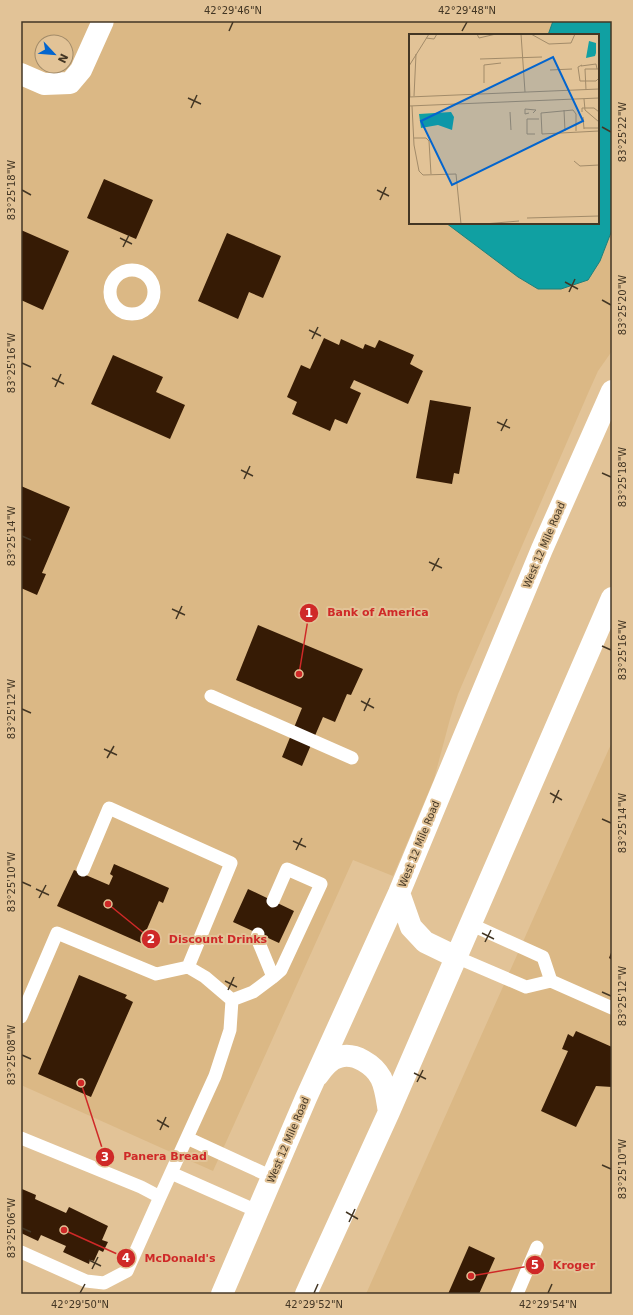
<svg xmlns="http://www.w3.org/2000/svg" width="633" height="1315" viewBox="0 0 633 1315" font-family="'DejaVu Sans',sans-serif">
	<rect width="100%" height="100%" fill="#e2c397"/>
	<path fill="#dbb885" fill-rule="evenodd" d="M 21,21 L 612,21 L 612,351 L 598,371 L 589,391 L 458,694 L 450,719 L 434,779 L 393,876 L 353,860 L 213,1171 L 21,1085 ZM 410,35 L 598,35 L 598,223 L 410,223 ZM 42,42 L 66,42 L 66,66 L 42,66 Z
		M 612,742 L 612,1294 L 366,1294 Z"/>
	<path fill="#10a0a2" stroke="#1f807c" d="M 553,21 L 612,21 L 612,230 L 600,261 L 588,280 L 561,289 L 538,289 L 518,277 L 446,223 L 598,223 L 598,35 L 548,35 Z"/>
	<path fill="#361b05" d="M 104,179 L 153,200 L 136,239 L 87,218 Z
		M 21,230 L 69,251 L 43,310 L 21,300 Z
		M 227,233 L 281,256 L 263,298 L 249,292 L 238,319 L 198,301 Z
		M 324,338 L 339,345 L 341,339 L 363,349 L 365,344 L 375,348 L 379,340 L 414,355 L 410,364 L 423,371 L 408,404 L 354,380 L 350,388 L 361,393 L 347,424 L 335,419 L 330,431 L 292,414 L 297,402 L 287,397 L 301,365 L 310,369 Z
		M 113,355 L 163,377 L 156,392 L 185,405 L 170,439 L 91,404 Z
		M 430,400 L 471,407 L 459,474 L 454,473 L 452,484 L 416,478 Z
		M 21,486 L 70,507 L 42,573 L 46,574 L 37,595 L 21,588 Z
		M 258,625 L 363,669 L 351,695 L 347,694 L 335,722 L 323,717 L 302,766 L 282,757 L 302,708 L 236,680 Z
		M 114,864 L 169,888 L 163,903 L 159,901 L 141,943 L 57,906 L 74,870 L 109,885 L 113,876 L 110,874 Z
		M 248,889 L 294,911 L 279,943 L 233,922 Z
		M 612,950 L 612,960 L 609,958 Z
		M 79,975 L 127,995 L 125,998 L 133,1002 L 91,1097 L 38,1074 Z
		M 576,1031 L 612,1047 L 612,1087 L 596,1086 L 576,1127 L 541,1111 L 568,1051 L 562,1049 L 568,1034 L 573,1037 Z
		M 22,1189 L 36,1195 L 35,1199 L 66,1213 L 69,1207 L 108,1226 L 102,1240 L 108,1242 L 103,1252 L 99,1250 L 94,1261 L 90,1260 L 89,1264 L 63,1252 L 66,1246 L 41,1235 L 38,1241 L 21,1233 Z
		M 469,1246 L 495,1258 L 479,1294 L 448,1294 Z"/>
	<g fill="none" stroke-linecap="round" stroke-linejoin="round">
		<path stroke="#fff" stroke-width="13" d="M110 292a22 22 0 1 1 44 0a22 22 0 1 1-44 0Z
			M 211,696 L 352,758
			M 83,870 L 109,808 L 231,863 L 188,967
			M 470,924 L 543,957 L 551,981
			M 258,934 L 257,938 L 273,977 L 281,970 L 321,884 L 287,869 L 273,901
			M 456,957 L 526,987 L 551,981 L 612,1008
			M 232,1000 L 253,992 L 273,977
			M 21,1017 L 57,933 L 156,974 L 188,967 L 205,977 L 232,1000 L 230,1030 L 215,1076 L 160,1197 L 127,1271 L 104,1283 L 86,1281 L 21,1252
			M 21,1138 L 141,1187 L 160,1197
			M 187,1138 L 272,1177
			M 171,1173 L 257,1211
			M 517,1294 L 537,1247"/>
		<path stroke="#fff" stroke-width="22" d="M 21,74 L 44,84 L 70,83 L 81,70 L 103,21"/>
		<path stroke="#fff" stroke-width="22" d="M 399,893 L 411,927 L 425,942 L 456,957
			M 318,1075 C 323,1068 330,1059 339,1057 C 355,1052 374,1065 381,1078 C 386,1088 387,1101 389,1112
			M 222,1294 L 306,1098 L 399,893 L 542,549 L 612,391
			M 306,1294 L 389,1112 L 612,598"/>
	</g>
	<path fill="none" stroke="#433624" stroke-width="1.5" d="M 229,31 L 233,22M 462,31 L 467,22M 188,98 L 201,104M 191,108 L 197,95M 602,127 L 611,132M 22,190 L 31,195M 377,190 L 389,196M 380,200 L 386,187M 120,238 L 132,244M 123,247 L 129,235M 565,282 L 578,289M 569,292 L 575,279M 602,300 L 611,305M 309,330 L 321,336M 312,339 L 318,327M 22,363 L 31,367M 52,378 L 64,384M 55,387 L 61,374M 497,422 L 510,428M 501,431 L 507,419M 241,470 L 253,476M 602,473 L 611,477M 244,479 L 250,466M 22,536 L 31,540M 429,562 L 442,568M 432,571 L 439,558M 172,609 L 185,615M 176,619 L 182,606M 602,646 L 611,650M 361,701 L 374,708M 22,709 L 31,713M 364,711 L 370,698M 104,749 L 117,755M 107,758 L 114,746M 550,793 L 562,800M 553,803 L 559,790M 602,819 L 611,823M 293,841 L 306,847M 296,850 L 302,838M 22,882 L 31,886M 36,889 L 49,895M 39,898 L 46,885M 482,933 L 494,939M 485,942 L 491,930M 225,981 L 237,987M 228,990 L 234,977M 602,992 L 611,996M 22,1055 L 31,1059M 414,1073 L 426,1079M 417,1082 L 423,1070M 157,1120 L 169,1127M 160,1130 L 166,1117M 602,1165 L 611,1169M 346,1212 L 358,1219M 349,1222 L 355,1209M 22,1228 L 31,1232M 89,1260 L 101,1266M 92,1269 L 98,1257M 80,1293 L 85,1284M 314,1293 L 318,1284M 548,1293 L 552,1284"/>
	<g text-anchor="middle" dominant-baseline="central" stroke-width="4" stroke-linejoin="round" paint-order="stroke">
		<g font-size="10" fill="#433624" stroke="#e2c397">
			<text transform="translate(544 545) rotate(-67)">West 12 Mile Road</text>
			<text transform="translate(419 844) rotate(-68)">West 12 Mile Road</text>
			<text transform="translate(288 1140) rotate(-67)">West 12 Mile Road</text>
		</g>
	</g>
	<g transform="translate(409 34)">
		<rect width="190" height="190" fill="#e2c397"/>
		<path d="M 180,7 L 187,9 L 187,19 L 186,22 L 177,24 ZM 42,78 L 45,83 L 43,96 L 29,91 L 12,94 L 10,80 Z" fill="#10a0a2"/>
		<path fill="none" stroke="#a28b69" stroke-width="1" d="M 68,0 L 70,4 L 87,0M 112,0 L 116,58M 122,0 L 140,10 L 162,9 L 166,0M 17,4 L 25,5 L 28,0M 71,25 L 133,23M 173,31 L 169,33 L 171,47 L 187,47 L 190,44M 172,32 L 187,30 L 188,35M 141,36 L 163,35M 75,49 L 75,31 L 92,29M 177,56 L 176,35 L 190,35M 5,62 L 7,20M 0,63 L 190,55M 1,63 L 0,32 L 20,0M 175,65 L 176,76 L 190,88M 0,72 L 190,64M 3,72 L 5,111 L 10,137 L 14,141 L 47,140 L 52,190M 155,76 L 156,97M 101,78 L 102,96M 173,78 L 173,74 L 185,74 L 190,78M 120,79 L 116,80 L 116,75 L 127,76 L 124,79M 174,83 L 175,95M 175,94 L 190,94M 167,97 L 167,80 L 164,76 L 132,79 L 133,100 L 190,97M 126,100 L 118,100 L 118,85 L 130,85M 5,104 L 17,104 L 20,107 L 22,140M 165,127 L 171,132 L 190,131M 118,184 L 190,182M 75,190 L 110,187"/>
		<path fill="#0365ce" fill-opacity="0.15" stroke="#0365ce" stroke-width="2" d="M 144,23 L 174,87 L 43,151 L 12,87 Z"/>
		<rect width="190" height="190" fill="none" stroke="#433624" stroke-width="2"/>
	</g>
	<path fill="none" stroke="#cf2928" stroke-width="1.5" d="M299 674L309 613M108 904L151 939M81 1083L105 1157M64 1230L126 1258M471 1276L535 1265"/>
	<g fill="#cf2928" stroke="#e2c397" stroke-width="1.5">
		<circle cx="299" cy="674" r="4"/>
		<circle cx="108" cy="904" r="4"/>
		<circle cx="81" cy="1083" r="4"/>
		<circle cx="64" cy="1230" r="4"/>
		<circle cx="471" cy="1276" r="4"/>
		<circle cx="309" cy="613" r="10"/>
		<circle cx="151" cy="939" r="10"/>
		<circle cx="105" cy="1157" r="10"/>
		<circle cx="126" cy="1258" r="10"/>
		<circle cx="535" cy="1265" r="10"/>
	</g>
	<g font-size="12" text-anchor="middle" font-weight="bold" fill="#fff">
		<text x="309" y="617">1</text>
		<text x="151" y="943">2</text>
		<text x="105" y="1161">3</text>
		<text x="126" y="1262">4</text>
		<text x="535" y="1269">5</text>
	</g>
	<g font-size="11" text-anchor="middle" font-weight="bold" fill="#cf2928" stroke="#e2c397" stroke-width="4" stroke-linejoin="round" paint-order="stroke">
		<text x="378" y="616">Bank of America</text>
		<text x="218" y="943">Discount Drinks</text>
		<text x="165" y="1160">Panera Bread</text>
		<text x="180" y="1262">McDonald's</text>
		<text x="574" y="1269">Kroger</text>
	</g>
	<rect width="633" height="1315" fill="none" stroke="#e2c397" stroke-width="44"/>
	<g transform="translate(54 54) rotate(116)"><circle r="19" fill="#e2c397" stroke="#a28b69"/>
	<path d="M0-3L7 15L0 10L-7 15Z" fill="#0365ce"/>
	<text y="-6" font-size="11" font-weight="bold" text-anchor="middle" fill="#433624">N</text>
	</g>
	<rect x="22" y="22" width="589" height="1271" fill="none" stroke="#433624" stroke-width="1.5"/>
	<g font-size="10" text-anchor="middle" fill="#433624">
		<text x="233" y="14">42°29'46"N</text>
		<text x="467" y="14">42°29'48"N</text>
		<text transform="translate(622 132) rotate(-90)" y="4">83°25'22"W</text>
		<text transform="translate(11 190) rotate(-90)" y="4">83°25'18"W</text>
		<text transform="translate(622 305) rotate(-90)" y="4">83°25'20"W</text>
		<text transform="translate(11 363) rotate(-90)" y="4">83°25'16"W</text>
		<text transform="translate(622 477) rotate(-90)" y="4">83°25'18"W</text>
		<text transform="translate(11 536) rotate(-90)" y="4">83°25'14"W</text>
		<text transform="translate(622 650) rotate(-90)" y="4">83°25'16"W</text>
		<text transform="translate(11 709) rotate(-90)" y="4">83°25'12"W</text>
		<text transform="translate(622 823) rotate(-90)" y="4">83°25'14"W</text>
		<text transform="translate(11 882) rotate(-90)" y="4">83°25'10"W</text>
		<text transform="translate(622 996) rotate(-90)" y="4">83°25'12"W</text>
		<text transform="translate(11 1055) rotate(-90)" y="4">83°25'08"W</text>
		<text transform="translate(622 1169) rotate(-90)" y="4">83°25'10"W</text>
		<text transform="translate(11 1228) rotate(-90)" y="4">83°25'06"W</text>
		<text x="80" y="1308">42°29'50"N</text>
		<text x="314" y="1308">42°29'52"N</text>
		<text x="548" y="1308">42°29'54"N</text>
	</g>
</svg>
